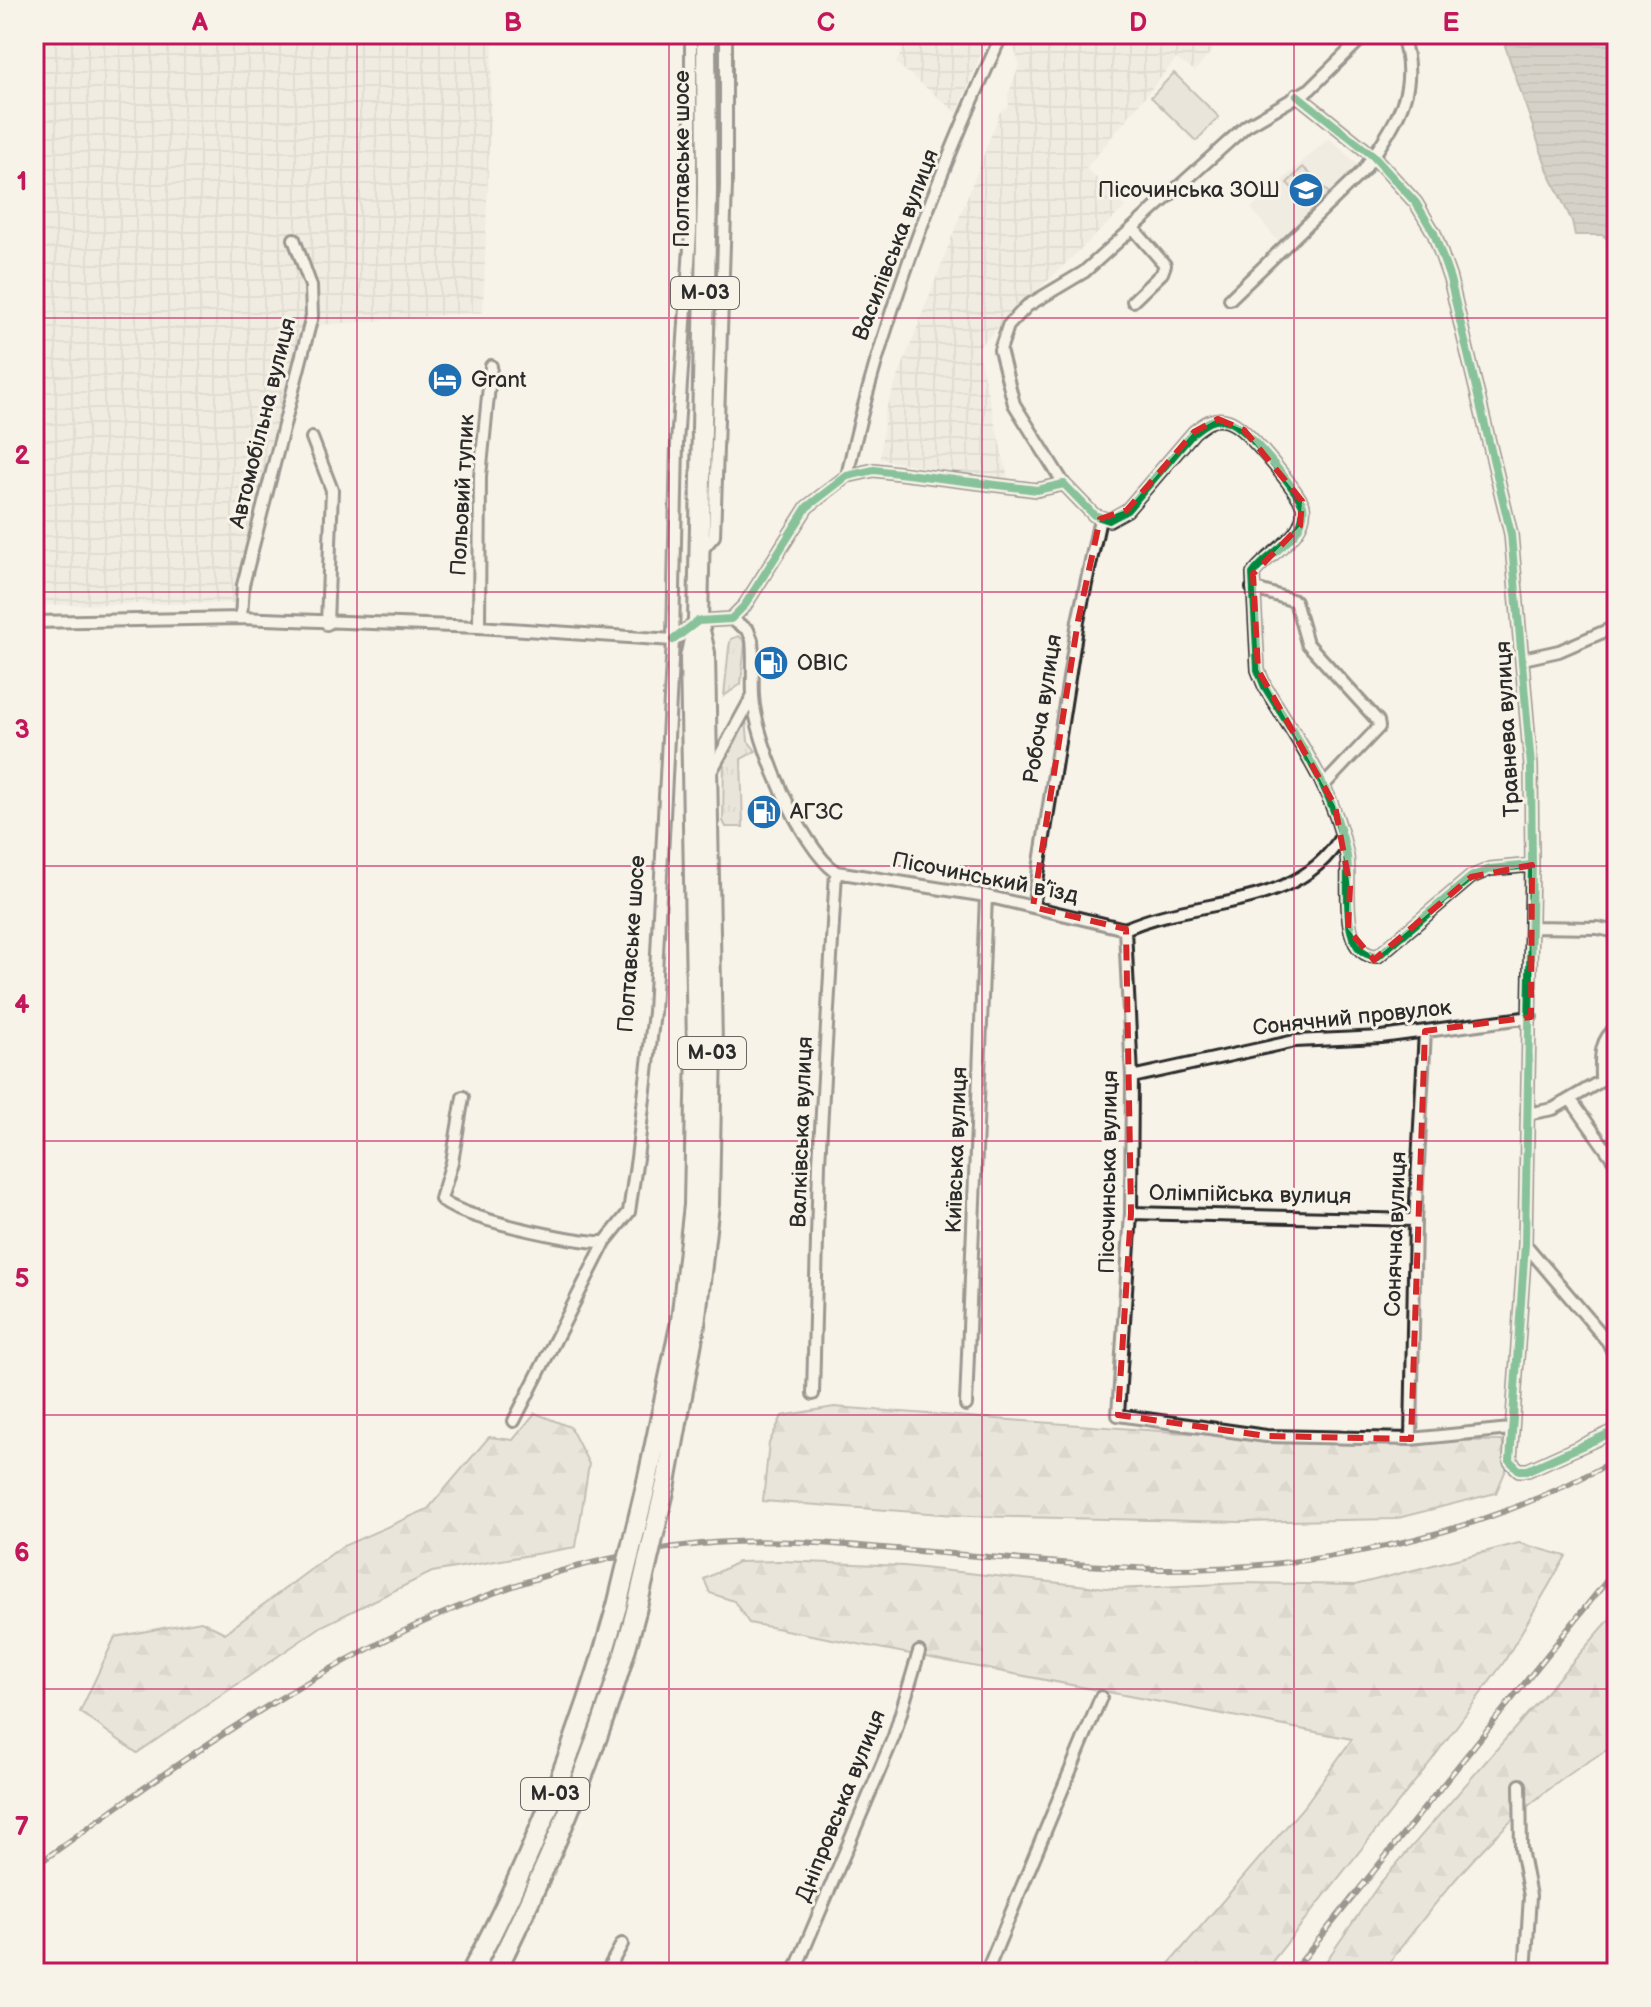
<svg xmlns="http://www.w3.org/2000/svg" width="1651" height="2007" viewBox="0 0 1651 2007" font-family="'Balsamiq Sans',sans-serif">
	<defs>
		<pattern id="industrial-grid" width="8" height="8" patternUnits="userSpaceOnUse" patternTransform="scale(2)"><rect width="8" height="8" fill="#e8e4da"/><path d="M0 4h8M4 0v8" fill="none" stroke="#c7c4bb"/></pattern>
		<pattern id="grass-tufts" width="24" height="20" patternUnits="userSpaceOnUse" patternTransform="scale(2)"><rect width="24" height="20" fill="#dad6cc"/><path d="M3 7l-1-3M5 7V3M7 7l1-3M15 17l-1-3M17 17v-4M19 17l1-3" fill="none" stroke="#bbb8af"/></pattern>
		<pattern id="forest-firs" width="22" height="20" patternUnits="userSpaceOnUse" patternTransform="scale(2)"><rect width="22" height="20" fill="#dad6cc"/><path d="M5 1l3.5 6h-7zM16 11l3.5 6h-7z" fill="#bbb8af"/></pattern>
		<pattern id="water-rules" width="6" height="5" patternUnits="userSpaceOnUse" patternTransform="scale(2)"><rect width="6" height="5" fill="#afaca4"/><path d="M0 2.5h6" fill="none" stroke="#8f8c86"/></pattern>
	</defs>
	<rect width="100%" height="100%" fill="#f7f3e8"/>
	<filter id="ink" filterUnits="userSpaceOnUse"><feTurbulence type="fractalNoise" baseFrequency=".0125" numOctaves="2"/><feDisplacementMap in="SourceGraphic" scale="16" xChannelSelector="R" yChannelSelector="G"/><feConvolveMatrix kernelMatrix="1 2 1 2 8 2 1 2 1" color-interpolation-filters="sRGB"/></filter>
	<g filter="url(#ink)">
		<path fill="#e8e4da" d="M 1329,138 L 1360,167 L 1359,171 L 1282,246 L 1251,208 Z"/>
		<path fill="url(#industrial-grid)" d="M 34,34 L 493,34 L 483,312 L 319,325 L 234,603 L 34,605 Z
			M 882,34 L 989,34 L 957,113 L 896,63 L 903,50 Z
			M 1019,34 L 1226,34 L 1195,71 L 1176,59 L 1086,168 L 1125,207 L 977,348 L 1009,482 L 880,459 L 885,411 L 1000,112 L 1009,106 L 1008,95 L 1020,64 L 1013,46 Z"/>
		<path fill="url(#grass-tufts)" stroke="#82807c" stroke-width="2" d="M 739,636 L 745,642 L 741,684 L 724,696 L 729,647 L 731,639 Z
			M 746,718 L 748,741 L 756,751 L 741,759 L 743,827 L 726,827 L 723,821 L 724,757 Z"/>
		<path fill="url(#forest-firs)" stroke="#82807c" stroke-width="2" d="M 834,1407 L 1269,1439 L 1502,1441 L 1508,1465 L 1496,1493 L 1394,1519 L 1240,1522 L 970,1516 L 763,1501 L 769,1443 L 782,1416 Z
			M 535,1413 L 570,1427 L 589,1464 L 576,1547 L 432,1572 L 322,1626 L 137,1753 L 80,1712 L 115,1637 L 201,1621 L 225,1633 L 341,1547 L 428,1509 L 489,1437 L 513,1440 Z
			M 1519,1543 L 1566,1556 L 1504,1662 L 1428,1765 L 1263,1973 L 1161,1973 L 1305,1805 L 1352,1739 L 749,1623 L 734,1601 L 710,1593 L 704,1579 L 738,1562 L 780,1561 L 904,1566 L 1115,1589 L 1244,1583 L 1355,1585 Z
			M 1617,1611 L 1617,1744 C 1508,1806 1456,1876 1381,1973 L 1318,1973 L 1380,1883 Z"/>
		<path fill="#dad6cc" stroke="#82807c" stroke-width="2" d="M 1174,73 L 1219,117 L 1196,141 L 1151,97 Z
			M 1303,167 L 1330,194 L 1314,210 L 1287,183 Z"/>
		<path fill="url(#water-rules)" stroke="#7a7874" stroke-width="2" d="M 1501,34 L 1617,34 L 1617,245 L 1602,235 L 1575,235 L 1572,221 L 1548,171 Z"/>
		<g fill="none" stroke-linecap="round" stroke-linejoin="round">
			<defs>
				<path id="street" d="M 604,36 L 604,34
					M 1297,95 L 1373,156 L 1416,203 L 1434,233 L 1450,279 L 1511,534 L 1531,766 L 1532,865 L 1525,1244 L 1510,1461 L 1519,1470 L 1528,1470 L 1617,1430
					M 1230,299 L 1364,170 C 1395,123 1422,90 1401,34
					M 1133,301 L 1162,273 L 1165,265 L 1133,228
					M 312,438 L 332,490 L 327,624
					M 847,476 C 880,322 937,177 1002,34
					M 1064,484 L 1014,404 L 1000,350 L 1008,326 L 1027,306 L 1084,272 L 1246,126 L 1310,89 L 1366,34
					M 701,551 L 714,536 L 726,185 L 726,34
					M 1252,588 L 1295,601 L 1307,643 L 1378,721 L 1379,727 L 1325,784
					M 241,618 L 243,585 L 312,316 L 311,286 L 294,239
					M 731,619 L 748,630 L 752,640 C 754,659 752,677 753,696 C 755,740 800,846 836,872 L 986,896 L 1125,929
					M 34,622 L 241,618 L 479,627 L 673,640
					M 479,627 L 480,476 L 491,366
					M 673,640 L 698,621 L 731,619 L 745,605 L 807,507 L 847,476 L 874,470 L 1037,490 L 1064,484 L 1094,515 L 1109,520 L 1127,510 L 1194,432 C 1204,424 1214,416 1228,421 C 1246,426 1294,487 1303,505 C 1308,537 1268,552 1253,574 L 1258,670 L 1265,687 C 1300,744 1334,789 1347,856 C 1351,882 1337,957 1378,956 L 1471,877 L 1490,869 L 1532,865
					M 1523,659 L 1559,651 L 1617,626
					M 712,770 L 753,695
					M 1033,907 L 1078,621 L 1100,519
					M 1532,927 L 1598,928 L 1617,932
					M 1125,929 L 1132,1077 L 1131,1213 L 1118,1415 L 1266,1436 L 1411,1439 L 1510,1429
					M 1125,929 C 1196,896 1298,913 1342,835
					M 1132,1077 L 1295,1041 L 1381,1037 L 1531,1017
					M 463,1097 L 452,1162 L 441,1199 C 454,1217 581,1244 605,1242
					M 1571,1100 L 1617,1165
					M 1527,1114 L 1553,1109 L 1601,1081 C 1601,1060 1598,1041 1617,1027
					M 1131,1213 L 1415,1220
					M 1525,1244 L 1608,1342 L 1617,1360
					M 813,1394 L 819,1163 L 836,872
					M 966,1405 L 986,896
					M 514,1421 L 605,1242 L 629,1212 L 637,1158 L 654,1012 L 673,640 L 677,444 L 691,232 L 691,34
					M 1411,1439 L 1415,1220 L 1425,1031
					M 1520,1785 L 1521,1849 L 1530,1896 L 1525,1973
					M 606,1973 L 622,1944
					M 794,1973 L 894,1736 L 919,1652
					M 986,1973 L 1101,1697"/>
				<path id="highway" d="M 647,1482 L 681,1321 L 694,1205 L 697,1046 L 690,658 L 698,621 L 707,189 L 706,34
					M 666,1483 L 695,1325 L 709,1204 L 712,1046 L 705,653 L 699,626
					M 471,1973 C 534,1856 581,1734 617,1606
					M 495,1973 C 553,1855 603,1739 636,1611"/>
			</defs>
			<use href="#street" stroke="#2b2b2b" stroke-width="16"/>
			<use href="#highway" stroke="#2b2b2b" stroke-width="24"/>
			<use href="#street" stroke="#f7f3e8" stroke-width="10"/>
			<use href="#highway" stroke="#f7f3e8" stroke-width="18"/>
			<defs>
				<path id="rail" d="M 34,1867 C 235,1720 445,1570 701,1544 C 773,1537 847,1545 918,1551 C 997,1558 1075,1565 1154,1569 C 1313,1571 1478,1538 1617,1459
					M 1292,1973 L 1617,1568"/>
			</defs>
			<use href="#rail" stroke="#2b2b2b" stroke-width="6"/>
			<use href="#rail" stroke="#f7f3e8" stroke-width="3" stroke-dasharray="9" stroke-linecap="butt"/>
			<defs>
				<path id="highway-bridge" d="M 617,1606 L 647,1482
					M 636,1611 L 666,1483"/>
			</defs>
			<use href="#highway-bridge" stroke="#2b2b2b" stroke-width="24" stroke-linecap="butt"/>
			<use href="#highway-bridge" stroke="#f7f3e8" stroke-width="18"/>
			<defs>
				<path id="cycleway" d="M 1297,95 L 1373,156 L 1416,203 L 1434,233 L 1450,279 L 1511,534 L 1531,766 L 1532,865 L 1525,1244 L 1510,1461 L 1519,1470 L 1528,1470 L 1617,1430
					M 673,640 L 698,621 L 731,619 L 745,605 L 807,507 L 847,476 L 874,470 L 1037,490 L 1064,484 L 1094,515 L 1109,520 L 1127,510 L 1194,432 C 1204,424 1214,416 1228,421 C 1246,426 1294,487 1303,505 C 1308,537 1268,552 1253,574 L 1258,670 L 1265,687 C 1300,744 1334,789 1347,856 C 1351,882 1337,957 1378,956 L 1471,877 L 1490,869 L 1532,865"/>
			</defs>
			<use href="#cycleway" stroke="#f7f3e8" stroke-width="13"/>
			<use href="#cycleway" stroke="#00873e" stroke-width="8"/>
		</g>
	</g>
	<path d="M0 0H1651V2007H0ZM 1218,419 L 1244,430 L 1302,501 L 1300,526 L 1253,574 L 1258,670 L 1335,806 L 1350,887 L 1348,929 L 1374,960 L 1471,877 L 1532,865 L 1531,1017 L 1425,1031 L 1411,1439 L 1266,1436 L 1118,1415 L 1131,1213 L 1126,929 L 1033,907 L 1078,621 L 1100,519 L 1127,510 L 1194,432 Z" fill="#f7f3e8" fill-opacity=".55" fill-rule="evenodd"/>
	<path fill="none" stroke="#d62828" stroke-width="6" stroke-dasharray="16 10" stroke-linejoin="round" d="M 1218,419 L 1244,430 L 1302,501 L 1300,526 L 1253,574 L 1258,670 L 1335,806 L 1350,887 L 1348,929 L 1374,960 L 1471,877 L 1532,865 L 1531,1017 L 1425,1031 L 1411,1439 L 1266,1436 L 1118,1415 L 1131,1213 L 1126,929 L 1033,907 L 1078,621 L 1100,519 L 1127,510 L 1194,432 Z"/>
	<path fill="none" stroke="#c2185b" stroke-width="2" stroke-opacity="0.55" d="M 357,34 L 357,1973M 669,34 L 669,1973M 982,34 L 982,1973M 1294,34 L 1294,1973M 34,318 L 1617,318M 34,592 L 1617,592M 34,866 L 1617,866M 34,1141 L 1617,1141M 34,1415 L 1617,1415M 34,1689 L 1617,1689"/>
	<defs>
		<symbol id="school-disc" viewBox="-11 -11 22 22"><circle r="9.5" fill="#1f6fb2" stroke="#f7f3e8"/><path d="M0-5L7-2L0 1L-7-2ZM-4 1L0 2.5L4 1V4Q0 6-4 4Z" fill="#fff"/></symbol>
		<symbol id="hotel-disc" viewBox="-11 -11 22 22"><circle r="9.5" fill="#1f6fb2" stroke="#f7f3e8"/><path d="M-6-4.5h1.5V1H6V5H4.5V3h-9V5H-6ZM-4 0a1.8 1.8 0 1 1 3.6 0ZM.5 0V-2.5h3Q6-2.5 6 0Z" fill="#fff"/></symbol>
		<symbol id="fuel-disc" viewBox="-11 -11 22 22"><circle r="9.5" fill="#1f6fb2" stroke="#f7f3e8"/><path d="M-5.5-6h7V0h2V4h1.3V-2.5L3-4.5l.8-.8L6-3V5H2.5V1h-1V6h-7ZM-4.2-4.7v3.2H.2V-4.7Z" fill="#fff"/></symbol>
	</defs>
	<g fill-rule="evenodd">
		<use href="#school-disc" x="1286" y="170" width="40" height="40"/>
		<use href="#hotel-disc" x="425" y="360" width="40" height="40"/>
		<use href="#fuel-disc" x="751" y="643" width="40" height="40"/>
		<use href="#fuel-disc" x="744" y="792" width="40" height="40"/>
	</g>
	<g text-anchor="middle" dominant-baseline="central" stroke-width="6" stroke-linejoin="round" paint-order="stroke">
		<g fill="#f7f3e8" stroke="#686764" stroke-width="2">
			<rect x="671" y="277" width="68" height="32" rx="6"/>
			<rect x="678" y="1037" width="68" height="32" rx="6"/>
			<rect x="521" y="1778" width="68" height="32" rx="6"/>
		</g>
		<g font-size="20" font-weight="bold" fill="#2b2b2b">
			<text x="705" y="293">М-03</text>
			<text x="712" y="1053">М-03</text>
			<text x="555" y="1794">М-03</text>
		</g>
		<g font-size="22" fill="#2b2b2b" stroke="#f7f3e8">
			<text transform="translate(682 159) rotate(-90)">Полтавське шосе</text>
			<text transform="translate(896 245) rotate(-69)">Василівська вулиця</text>
			<text transform="translate(263 423) rotate(-76)">Автомобільна вулиця</text>
			<text transform="translate(463 495) rotate(-87)">Польовий тупик</text>
			<text transform="translate(1043 709) rotate(-81)">Робоча вулиця</text>
			<text transform="translate(1508 729) rotate(-93)">Травнева вулиця</text>
			<text transform="translate(985 878) rotate(11)">Пісочинський в’їзд</text>
			<text transform="translate(632 944) rotate(-86)">Полтавське шосе</text>
			<text transform="translate(1352 1018) rotate(-6)">Сонячний провулок</text>
			<text transform="translate(802 1132) rotate(-88)">Валківська вулиця</text>
			<text transform="translate(957 1150) rotate(-88)">Київська вулиця</text>
			<text transform="translate(1109 1172) rotate(-89)">Пісочинська вулиця</text>
			<text transform="translate(1250 1195) rotate(1)">Олімпійська вулиця</text>
			<text transform="translate(1396 1234) rotate(-88)">Сонячна вулиця</text>
			<text transform="translate(841 1806) rotate(-68)">Дніпровська вулиця</text>
		</g>
		<g font-size="22" fill="#2b2b2b" stroke="#f7f3e8" text-anchor="start">
			<text x="1280" y="190" text-anchor="end">Пісочинська ЗОШ</text>
			<text x="471" y="380">Grant</text>
			<text x="797" y="663">ОВІС</text>
			<text x="790" y="812">АГЗС</text>
		</g>
	</g>
	<rect width="1651" height="2007" fill="none" stroke="#f7f3e8" stroke-width="88"/>
	<rect x="44" y="44" width="1563" height="1919" fill="none" stroke="#c2185b" stroke-width="3"/>
	<g font-size="26" text-anchor="middle" font-weight="bold" fill="#c2185b">
		<text x="200" y="31">A</text>
		<text x="513" y="31">B</text>
		<text x="826" y="31">C</text>
		<text x="1138" y="31">D</text>
		<text x="1451" y="31">E</text>
		<text x="22" y="190">1</text>
		<text x="22" y="464">2</text>
		<text x="22" y="738">3</text>
		<text x="22" y="1013">4</text>
		<text x="22" y="1287">5</text>
		<text x="22" y="1561">6</text>
		<text x="22" y="1835">7</text>
	</g>
</svg>
